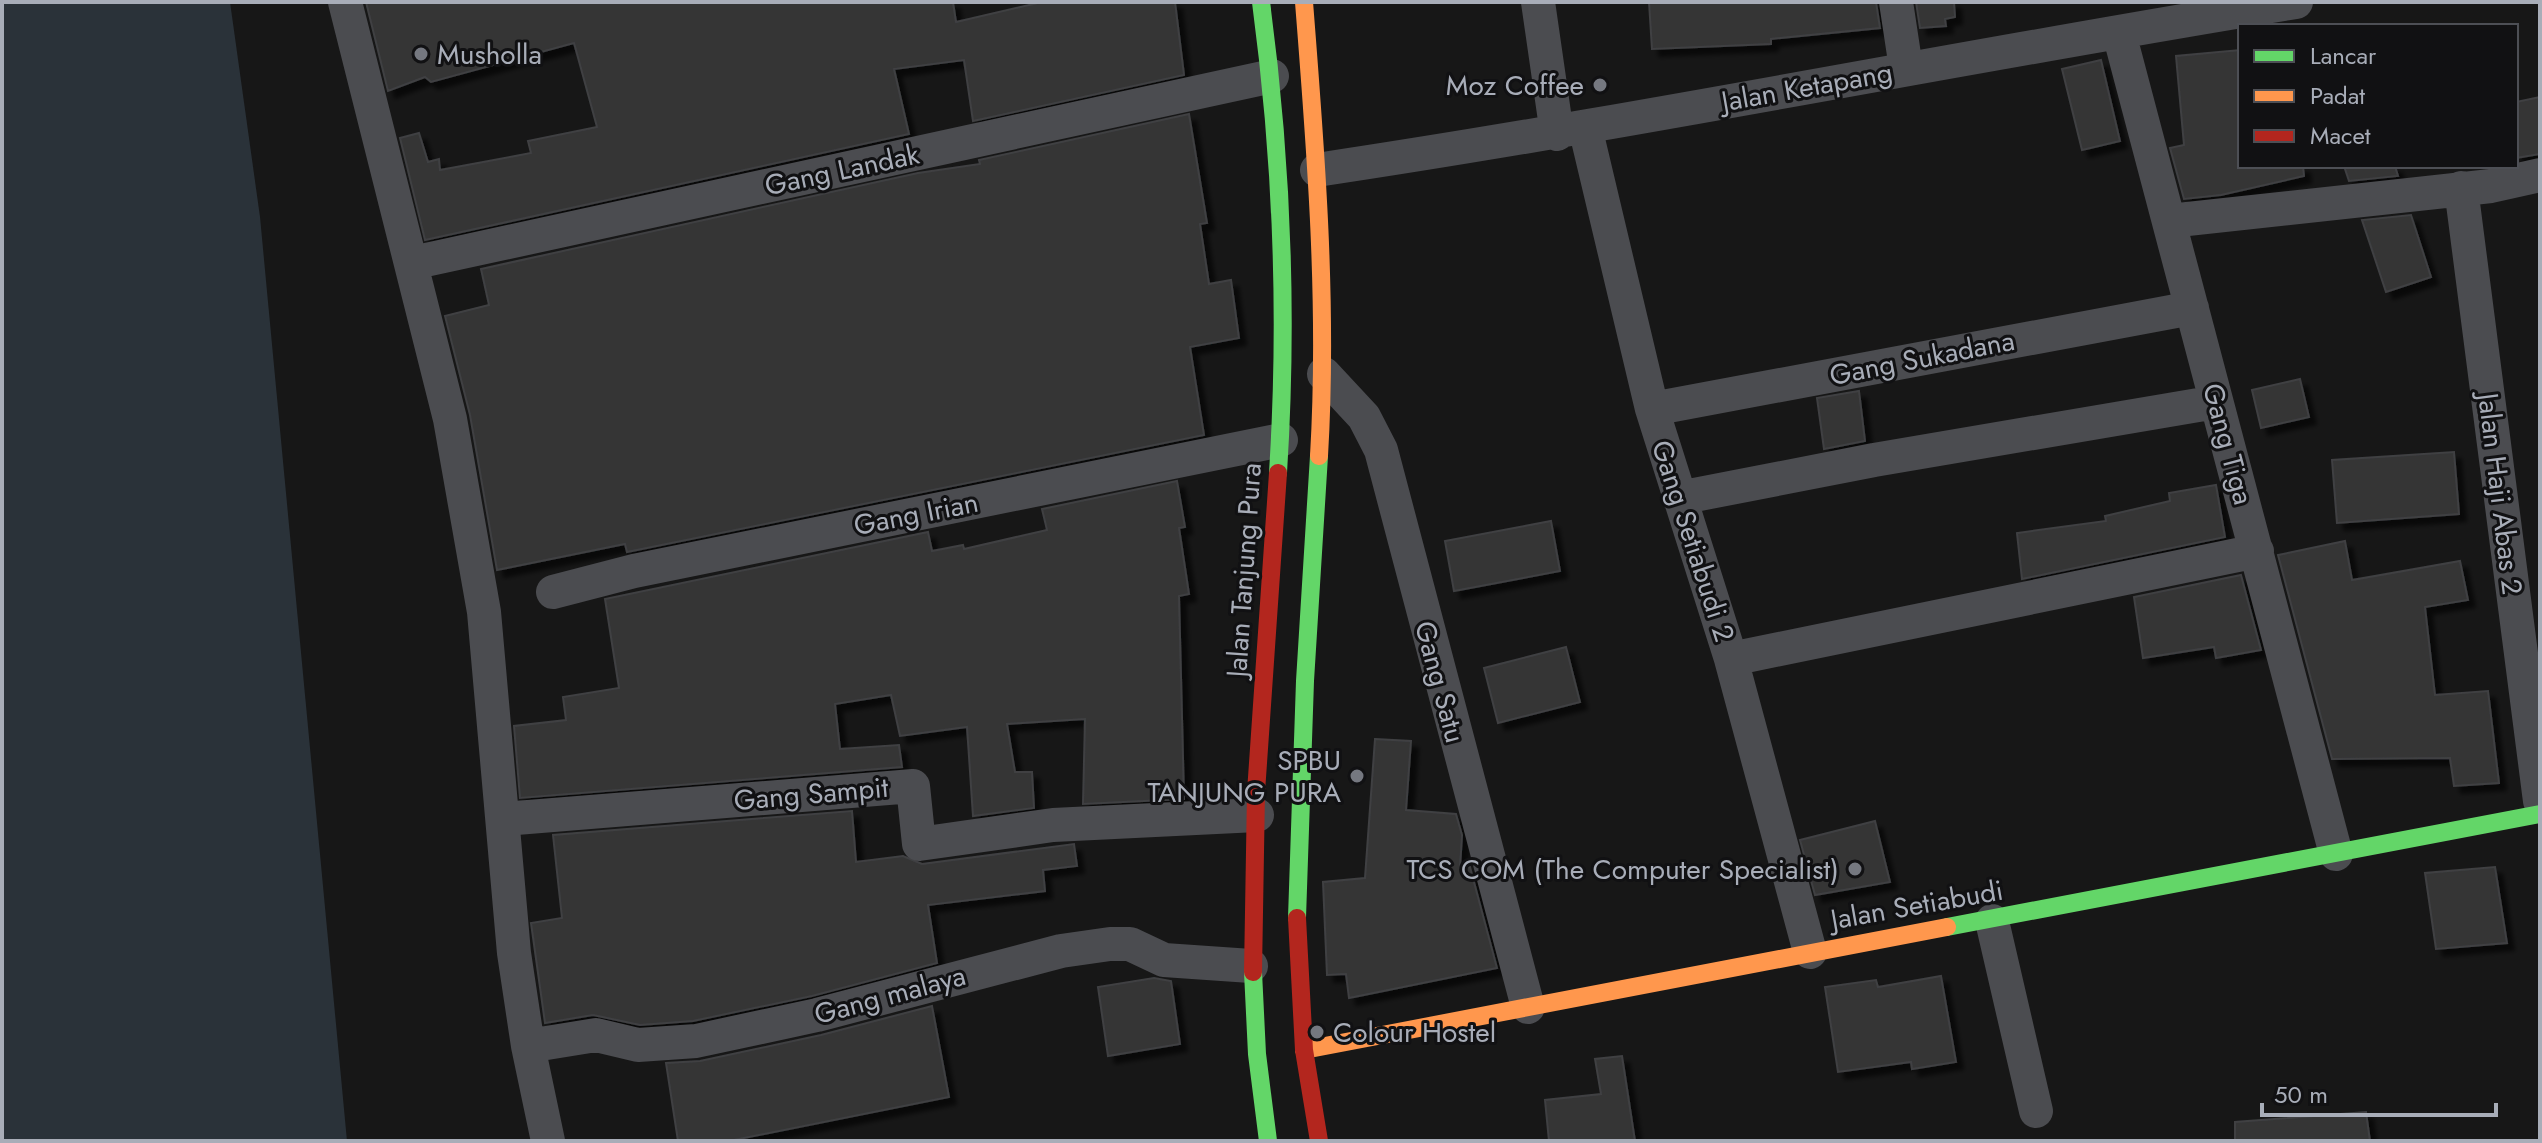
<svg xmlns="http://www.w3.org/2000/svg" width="2542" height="1143" viewBox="0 0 2542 1143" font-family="Jost,sans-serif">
	<defs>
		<filter id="shadow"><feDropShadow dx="7" dy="7" stdDeviation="2" flood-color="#0009"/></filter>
	</defs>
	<rect width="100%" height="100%" fill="#171717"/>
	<path fill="#2a3239" d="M 2,2 L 230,2 L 260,217 L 347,1141 L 2,1141 Z"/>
	<path fill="#353536" stroke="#3f4043" stroke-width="2" filter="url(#shadow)" d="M 366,2 L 953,2 L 956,22 L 1042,2 L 1175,2 L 1184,75 L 973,121 L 964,60 L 894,69 L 909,134 L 425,240 L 400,138 L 419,133 L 428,162 L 439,159 L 440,170 L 531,153 L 528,141 L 597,127 L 574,43 L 431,82 L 425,77 L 388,91 Z
		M 1649,2 L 1876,2 L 1880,28 L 1771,39 L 1771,44 L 1652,49 Z
		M 1916,2 L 1954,2 L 1955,17 L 1945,19 L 1946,26 L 1920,28 Z
		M 2240,50 L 2240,166 L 2303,166 L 2304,176 L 2221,195 L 2184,199 L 2170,148 L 2184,145 L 2176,56 Z
		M 2101,60 L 2120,141 L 2082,150 L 2062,69 Z
		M 2540,97 L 2540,154 L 2516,158 L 2516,102 Z
		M 1189,114 L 1207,223 L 1200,224 L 1209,284 L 1231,280 L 1239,338 L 1190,347 L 1204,435 L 627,552 L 625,544 L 497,570 L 470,415 L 445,316 L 489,305 L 481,269 L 918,173 L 980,164 L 979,160 Z
		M 2344,166 L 2395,166 L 2398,176 L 2349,181 Z
		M 2411,215 L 2431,277 L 2386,292 L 2362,220 Z
		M 2300,379 L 2309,417 L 2261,428 L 2252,390 Z
		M 1859,391 L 1865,441 L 1824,449 L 1817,398 Z
		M 2454,452 L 2459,514 L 2337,523 L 2332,460 Z
		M 1177,481 L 1185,527 L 1179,528 L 1189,594 L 1179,596 L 1184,799 L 1083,804 L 1085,719 L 1007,724 L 1015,772 L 1032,772 L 1034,808 L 973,816 L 967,727 L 900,736 L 891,695 L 835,704 L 840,749 L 899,745 L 902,767 L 520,798 L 514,726 L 566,720 L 563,697 L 619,688 L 605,599 L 928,532 L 932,551 L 963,545 L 964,549 L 1047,530 L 1042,509 Z
		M 2216,485 L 2225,537 L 2022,579 L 2017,533 L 2106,521 L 2105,516 L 2170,501 L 2169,493 Z
		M 1551,521 L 1560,571 L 1454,591 L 1445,541 Z
		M 2345,541 L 2352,580 L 2460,561 L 2468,600 L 2425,607 L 2435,695 L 2488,691 L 2499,783 L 2454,786 L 2450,758 L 2332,759 L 2278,555 Z
		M 2241,575 L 2261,650 L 2216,658 L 2214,647 L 2143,658 L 2134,597 Z
		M 1566,647 L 1580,702 L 1498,723 L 1484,668 Z
		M 1375,739 L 1411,741 L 1406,810 L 1456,814 L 1462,835 L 1460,868 L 1470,867 L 1497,968 L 1349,998 L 1346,974 L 1327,975 L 1323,882 L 1365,878 Z
		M 852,811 L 856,862 L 903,856 L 922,864 L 1074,844 L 1077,866 L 1043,870 L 1045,891 L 928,905 L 937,963 L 812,996 L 693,1021 L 640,1025 L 593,1015 L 545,1023 L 531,923 L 562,918 L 553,835 Z
		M 1875,821 L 1890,882 L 1815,895 L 1800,840 Z
		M 2495,867 L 2507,943 L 2436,949 L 2425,873 Z
		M 1941,976 L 1956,1062 L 1912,1069 L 1911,1062 L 1838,1072 L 1825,987 L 1876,980 L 1878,987 Z
		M 1154,978 L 1171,981 L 1180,1044 L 1108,1056 L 1098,987 Z
		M 932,1006 L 949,1097 L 729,1141 L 678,1141 L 666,1063 L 700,1061 L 821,1035 Z
		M 1622,1056 L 1635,1141 L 1549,1141 L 1545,1100 L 1601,1094 L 1595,1059 Z
		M 2366,1112 L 2370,1141 L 2235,1141 L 2235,1122 Z"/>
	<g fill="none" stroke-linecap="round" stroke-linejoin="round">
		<path stroke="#4b4c50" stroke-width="34" d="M 345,2 L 450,419 L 484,612 L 514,953 L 528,1046 L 548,1141
			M 1538,2 L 1557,134
			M 1896,2 L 1906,68
			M 2119,33 L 2336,854
			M 1585,127 L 1652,409 L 1731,659 L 1810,952
			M 1317,170 C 1644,121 1969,55 2296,2
			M 2461,188 L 2540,801
			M 2169,221 L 2491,186 L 2540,175
			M 412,263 L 1272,76
			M 1324,374 L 1364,417 L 1381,450 L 1528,1007
			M 1652,409 L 2192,308
			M 1679,498 L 1874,460 L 2216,402
			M 553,592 L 634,571 L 1281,440
			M 1731,659 L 2257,551
			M 504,819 L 913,786 L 919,844 L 1053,825 L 1257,815
			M 1992,921 L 2036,1111
			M 528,1046 L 596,1035 L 638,1045 L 696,1041 L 817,1015 L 1061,951 L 1110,944 L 1130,944 L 1164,960 L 1251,966"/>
		<path stroke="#63d668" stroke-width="18" d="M 1261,2 C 1282,159 1288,316 1278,473
			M 1297,918 L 1305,681 L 1319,456
			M 1947,927 L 2540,814
			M 1253,972 L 1257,1054 L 1268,1141"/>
		<path stroke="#ff974d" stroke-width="18" d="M 1304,2 C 1316,153 1328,305 1319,456
			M 1304,1050 L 1947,927"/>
		<path stroke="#b3261e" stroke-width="18" d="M 1297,918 L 1304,1050 L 1319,1141
			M 1253,972 L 1256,792 L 1278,473"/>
	</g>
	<g fill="#757880" stroke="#111113" stroke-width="3">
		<circle cx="421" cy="54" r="8"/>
		<circle cx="1600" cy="85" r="8"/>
		<circle cx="1357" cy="776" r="8"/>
		<circle cx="1855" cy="869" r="8"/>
		<circle cx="1317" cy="1032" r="8"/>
	</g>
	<g text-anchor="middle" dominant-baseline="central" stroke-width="6" stroke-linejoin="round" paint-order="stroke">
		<g font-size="28" fill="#a8adb8" stroke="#111113" text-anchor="end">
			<text x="437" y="54" text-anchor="start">Musholla</text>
			<text x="1584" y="85">Moz Coffee</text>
			<text x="1341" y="760">SPBU<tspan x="1341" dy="32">TANJUNG PURA</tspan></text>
			<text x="1839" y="869">TCS COM (The Computer Specialist)</text>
			<text x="1333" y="1032" text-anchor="start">Colour Hostel</text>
		</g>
		<g font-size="28" fill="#a8adb8" stroke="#111113">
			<text transform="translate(1807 87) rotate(-10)">Jalan Ketapang</text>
			<text transform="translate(842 170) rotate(-12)">Gang Landak</text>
			<text transform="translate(1922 358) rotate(-11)">Gang Sukadana</text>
			<text transform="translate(2228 444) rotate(75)">Gang Tiga</text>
			<text transform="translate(2500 494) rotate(83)">Jalan Haji Abas 2</text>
			<text transform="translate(916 514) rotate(-11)">Gang Irian</text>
			<text transform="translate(1693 541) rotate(72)">Gang Setiabudi 2</text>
			<text transform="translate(1244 570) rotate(-86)">Jalan Tanjung Pura</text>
			<text transform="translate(1440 682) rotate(75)">Gang Satu</text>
			<text transform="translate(811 794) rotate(-5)">Gang Sampit</text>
			<text transform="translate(1917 905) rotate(-10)">Jalan Setiabudi</text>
			<text transform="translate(890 995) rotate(-15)">Gang malaya</text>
		</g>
	</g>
	<rect width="2542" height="1143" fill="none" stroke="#a8adb8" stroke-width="8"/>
	<rect x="2238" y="24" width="280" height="144" fill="#111113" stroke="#4d4f55" stroke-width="2"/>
	<rect x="2254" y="50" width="40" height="12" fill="#63d668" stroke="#4d4f55" stroke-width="2"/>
	<text x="2310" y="64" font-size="24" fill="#a8adb8">Lancar</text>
	<rect x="2254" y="90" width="40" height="12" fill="#ff974d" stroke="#4d4f55" stroke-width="2"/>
	<text x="2310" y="104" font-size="24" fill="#a8adb8">Padat</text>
	<rect x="2254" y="130" width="40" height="12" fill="#b3261e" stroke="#4d4f55" stroke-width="2"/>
	<text x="2310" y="144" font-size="24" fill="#a8adb8">Macet</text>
	<path d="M2262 1103v12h234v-12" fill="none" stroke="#a8adb8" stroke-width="4"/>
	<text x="2274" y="1103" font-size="24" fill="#a8adb8" stroke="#111113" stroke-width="6" paint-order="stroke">50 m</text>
</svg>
